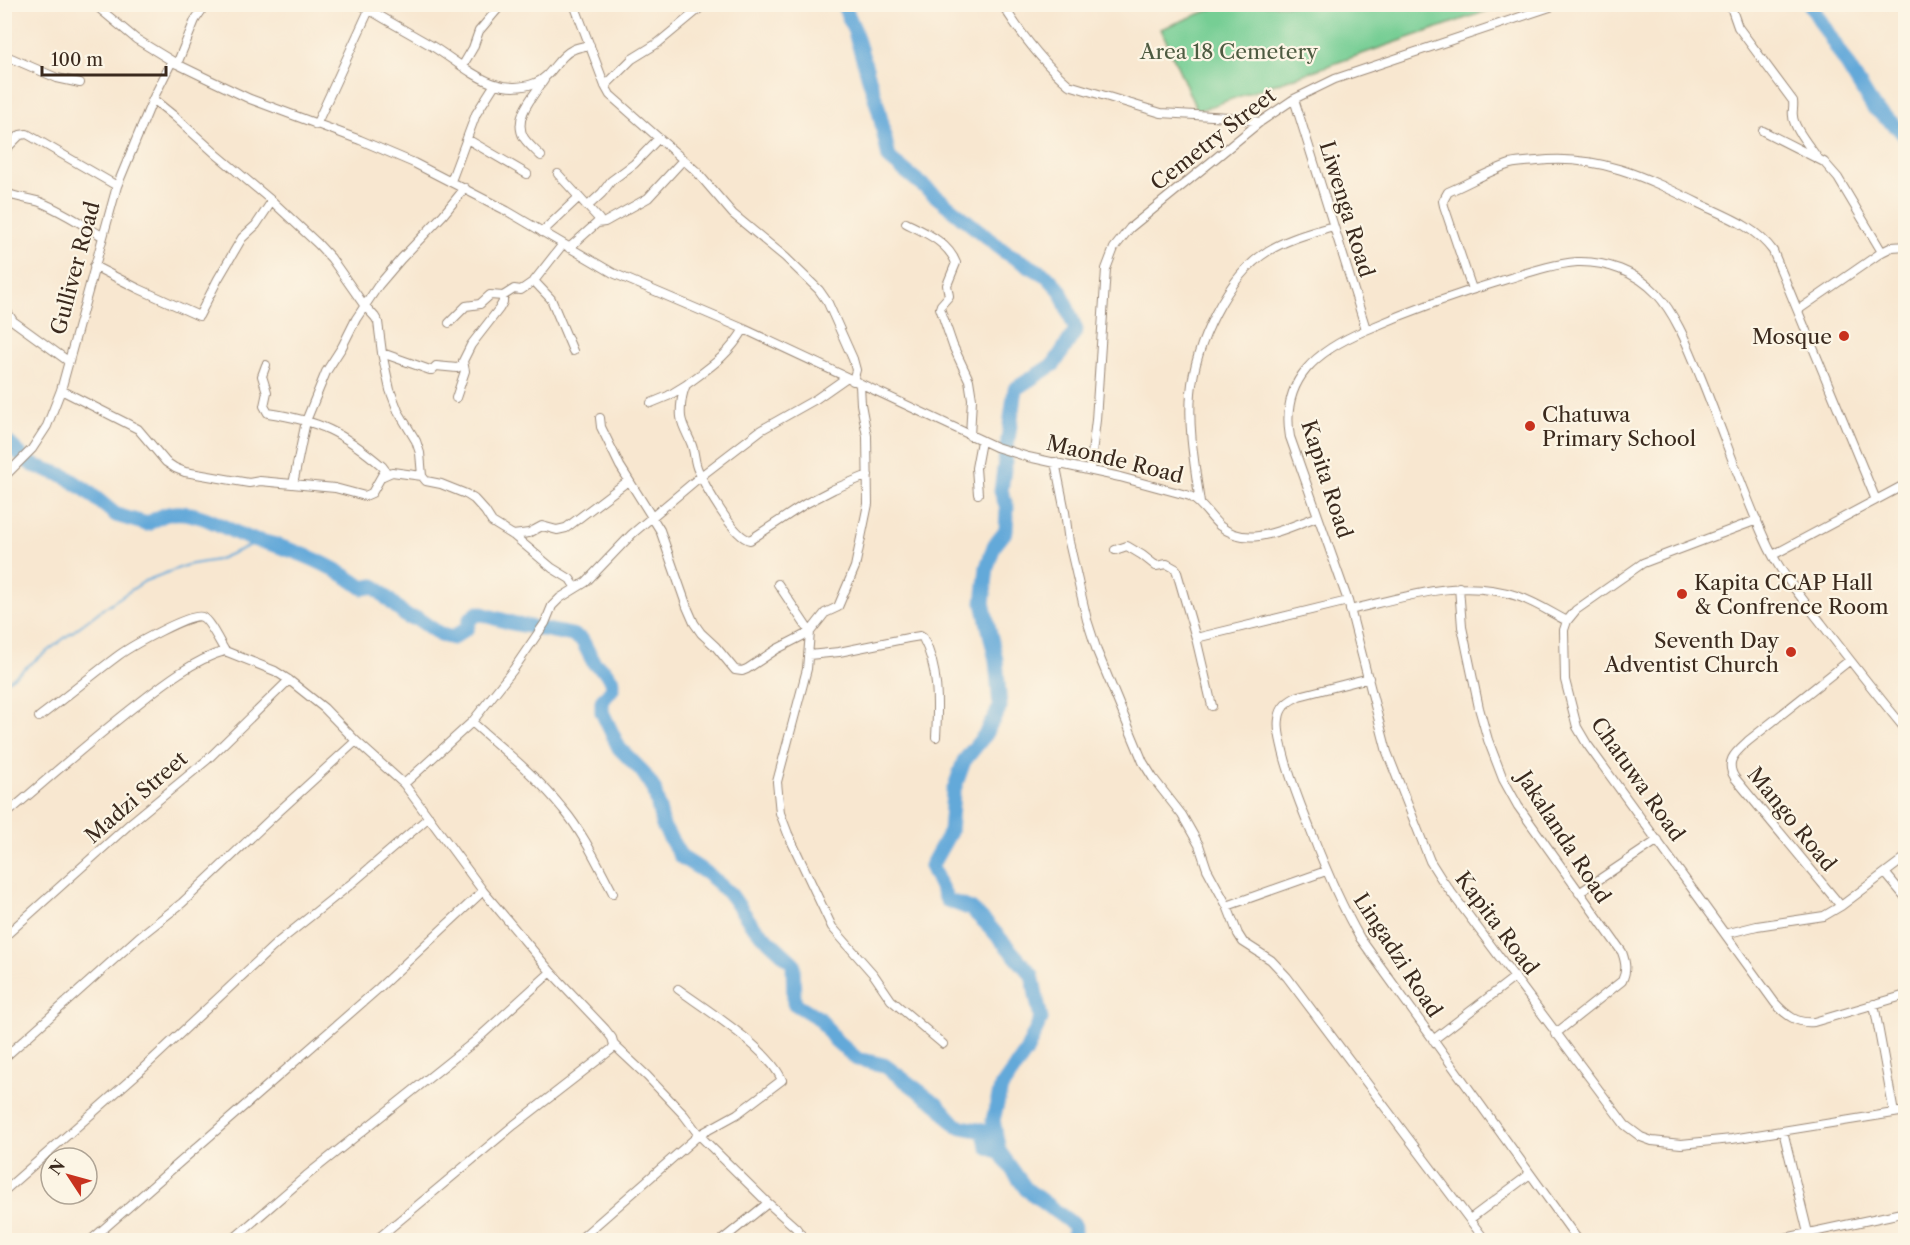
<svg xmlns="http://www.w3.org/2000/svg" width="1910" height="1245" viewBox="0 0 1910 1245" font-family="'Libre Caslon Text',serif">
	<rect width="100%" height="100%" fill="#fcf5e5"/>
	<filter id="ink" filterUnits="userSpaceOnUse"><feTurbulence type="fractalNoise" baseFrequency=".0167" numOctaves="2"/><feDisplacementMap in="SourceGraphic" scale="12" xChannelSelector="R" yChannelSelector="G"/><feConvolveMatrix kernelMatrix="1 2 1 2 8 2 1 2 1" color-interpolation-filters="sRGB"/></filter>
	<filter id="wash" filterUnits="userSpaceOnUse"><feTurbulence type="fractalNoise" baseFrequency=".008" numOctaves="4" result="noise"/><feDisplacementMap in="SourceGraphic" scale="24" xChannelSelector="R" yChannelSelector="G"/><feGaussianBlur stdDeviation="1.35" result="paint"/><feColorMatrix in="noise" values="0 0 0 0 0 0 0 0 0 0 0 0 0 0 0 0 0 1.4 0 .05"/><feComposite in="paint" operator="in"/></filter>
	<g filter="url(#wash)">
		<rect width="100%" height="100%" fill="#f8e7d0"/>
		<path fill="#76ce94" stroke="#587c59" stroke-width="1.5" d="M 1222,5 L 1504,5 L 1197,111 L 1161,29 Z"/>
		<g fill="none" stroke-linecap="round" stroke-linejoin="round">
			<path stroke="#63a9d9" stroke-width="2" d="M 4,684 L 104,608 L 145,581 L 187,565 L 217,560 L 260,541"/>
			<path stroke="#63a9d9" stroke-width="15" d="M 843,4 L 854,29 L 879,111 L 889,158 L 1005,252 L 1047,276 L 1060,290 L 1076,330 L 1054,364 L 1015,389 L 1001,491 L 1007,508 L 1006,531 L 994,546 L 987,567 L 983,603 L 996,660 L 1000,707 L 984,736 L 964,761 L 953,792 L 950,832 L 931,866 L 947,900 L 971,909 L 989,926 L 1032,975 L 1041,1019 L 1026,1052 L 1001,1088 L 993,1120 L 999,1151 L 1026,1189 L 1074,1225 L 1074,1240
				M 1810,4 L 1873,107 L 1898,128 L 1906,137
				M 4,439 L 20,454
				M 27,461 L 33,465 L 65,476 L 86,490 L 116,515 L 147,524 C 162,515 172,510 190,514 C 208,517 225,528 241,535 C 254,541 268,542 281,547 C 310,556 339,570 363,588 L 374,586 L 407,617 L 418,619 L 441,635 L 453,638 L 467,628 L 470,619 L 478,613 L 512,623 L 572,635 L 582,640 L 594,663 L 606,672 L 613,682 L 612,689 L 602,701 L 602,712 L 619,748 L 642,771 L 654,789 L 663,826 L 681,857 L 708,874 L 731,895 L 752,925 L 793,963 L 794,1003 L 820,1019 L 834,1039 L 857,1059 L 884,1065 L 939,1106 L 957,1126 L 983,1131 L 988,1147 L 997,1151"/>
		</g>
	</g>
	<g filter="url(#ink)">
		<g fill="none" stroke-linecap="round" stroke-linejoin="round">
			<defs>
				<path id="minor" d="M 94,4 L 136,39 L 177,64 L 210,80 L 250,99 L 360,140 L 414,163 L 507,211 L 613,273 L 744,329 L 996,447 L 1028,457 L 1120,477 L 1190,496 C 1203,504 1209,516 1220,526 C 1249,550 1287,527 1317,517
					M 360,4 C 384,19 408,32 432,46 C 450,57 475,78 495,84 C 507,88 523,88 535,83 C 551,78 557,57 572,50 C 577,47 584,46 590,45
					M 574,4 L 605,86 L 610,95 L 696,171 L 733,214 L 785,257 L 819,290 L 828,303 L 853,359 L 856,370 L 853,381
					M 1002,4 C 1021,34 1042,62 1069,85 L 1161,113 L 1229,117 L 1260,122
					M 1730,4 L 1738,27 L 1793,101 C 1794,107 1792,111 1793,116 C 1793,127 1810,147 1816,156
					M 4,55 L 57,78 L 80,83
					M 177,64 L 195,20 L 206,4
					M 463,65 L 473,48 L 479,31 L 502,4
					M 605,86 L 632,59 L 658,43 L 705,4
					M 153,99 L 174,116 L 216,154 L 272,201 L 318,244 L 331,258 L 364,305 L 375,317 L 378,322 L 382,353 L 390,390 L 398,411 L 416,441 L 420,453 L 422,476 L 426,481 L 441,484 L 466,494 L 474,499 L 485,511 L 492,522 L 513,535 L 552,568 L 570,579 L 576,588
					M 1294,99 L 1366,329
					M 316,125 L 369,10
					M 1763,131 L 1824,162 L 1838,178 L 1882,252
					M 467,139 L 527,174
					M 4,151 L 20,135 L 27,134 L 117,186
					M 541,156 C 535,150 528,144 524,138 C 512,118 534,95 544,80
					M 558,174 L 599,219 L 597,223 L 569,248
					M 451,181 L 476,114 L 495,84
					M 4,192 C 16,198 28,198 40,202 C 62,211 82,224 102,236
					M 588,206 L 602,193 L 611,181 L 634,164 L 659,138
					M 597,223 L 605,222 L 648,198 L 683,160
					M 906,223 C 926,233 948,242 956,263 L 947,285 L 949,296 L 941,305 L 940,308 L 953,346 L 969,380 L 972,399 L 970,436
					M 542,232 L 579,197
					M 94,266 L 137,288 L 199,316 L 218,279 L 242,238 L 256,225 L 272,201
					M 534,281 L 551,299 L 573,351
					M 1472,289 L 1444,206 L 1443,201 L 1448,192 C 1469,183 1489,171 1510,164 C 1519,162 1529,162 1537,161 C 1598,154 1645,177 1698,203 C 1725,216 1755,226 1773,251 L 1876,500
					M 4,307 L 13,321 L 68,361
					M 1798,310 L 1882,252 L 1892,247 L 1906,246
					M 449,323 L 466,306 L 480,304 L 490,295 L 503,296 L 514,289 L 521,290 L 534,281 L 563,244
					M 744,329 C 728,356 710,367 686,385 C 682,393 680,407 681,417 C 682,426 688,435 691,443 C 695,452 694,462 698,470 C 705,486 734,538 750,540 L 805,504 L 834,489 L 868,475
					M 382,353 L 430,370 L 432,370 L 436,366 L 457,368 L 463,365
					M 860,385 L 861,404 L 867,436 L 868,504 L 855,567 L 838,607 L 825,613 L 810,632 L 807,669 L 777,782 L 780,813 L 788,834 L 832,927 L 874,975 L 891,1000 L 943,1044
					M 61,390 L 138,429 L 166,462 L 175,468 L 185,472 L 249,483 L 260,481 L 335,488 L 365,496 L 372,493 L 385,470 L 382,466 C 342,432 320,421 268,413 L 264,406 L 267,392 L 262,376 L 266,365
					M 456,398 L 465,371 L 463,361 L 471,345 L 499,309 L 503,302 L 503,296
					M 651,403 L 668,396 L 686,385
					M 600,418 L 601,427 L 620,466 L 660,530 L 687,607 L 694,623 L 701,633 L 716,647 L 735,670 L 742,671 L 747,669 L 777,649 L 810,632 L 778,584
					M 1055,462 L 1065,512 L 1069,542 L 1087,620 L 1097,651 L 1143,762 L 1153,778 L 1182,815 L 1199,845 L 1207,869 L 1227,906 L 1238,934 L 1243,942 L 1271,960 L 1287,977 L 1485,1240
					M 1090,470 L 1096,420 L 1106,269 L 1114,248 L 1130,228 L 1260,122 L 1294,99 L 1335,79 L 1559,4
					M 383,476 L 392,472 L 422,476
					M 4,477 L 32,449 L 47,426 L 61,390 L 117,186 L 153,99 L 172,61
					M 293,484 L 306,421 L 326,372 L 342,347 L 356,319 L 378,286 L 401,259 L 443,215 L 465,188
					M 978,494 L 976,468 L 981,441
					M 1200,503 C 1195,466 1188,430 1191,393 C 1195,345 1227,276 1268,251 C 1287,239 1311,233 1333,226
					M 1757,520 L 1643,563 L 1576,610 L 1567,621 L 1564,630 L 1565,680 L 1577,727 L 1587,744 L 1775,1003 C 1786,1015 1797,1024 1814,1022 L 1906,995
					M 513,535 L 529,533 L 542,526 L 557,530 L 566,528 L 628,481
					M 1115,550 L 1127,546 L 1142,555 L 1156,566 L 1167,564 L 1176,569 L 1196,638 L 1212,706
					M 1773,555 L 1906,484
					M 1459,587 L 1462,627 L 1479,708 L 1488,740 L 1503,779 L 1518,806 L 1622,952 C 1626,963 1627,971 1622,981 L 1555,1034
					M 1350,610 C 1405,597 1461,577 1517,596 C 1535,602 1550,612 1567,621
					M 1196,638 L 1348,601
					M 809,655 L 839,652 L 908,638 L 920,636 L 923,638 C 939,668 938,704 936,737
					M 1369,678 L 1299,696 C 1288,701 1280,707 1279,719 C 1277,730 1281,741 1283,751 C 1290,780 1301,806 1312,834 C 1326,870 1341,905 1360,938 L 1578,1240
					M 39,717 C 66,697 92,675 119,655 C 130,647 191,612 202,617 C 209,620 220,643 225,651
					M 472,722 C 503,750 537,776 563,809 C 584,834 598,865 613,893
					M 1906,730 C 1877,695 1849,659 1822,624 C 1801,597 1778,570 1765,540 C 1741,487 1723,432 1701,378 C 1689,349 1677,316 1656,293 C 1636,272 1606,261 1577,262 C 1553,264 1530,272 1507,279 C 1459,293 1412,310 1366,330 C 1318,350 1280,379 1290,437 L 1348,601 L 1387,752 L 1430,861 L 1442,880 L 1625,1125 L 1641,1137 L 1652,1141 L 1681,1144 L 1732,1139 L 1906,1111
					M 404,784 L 472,722 L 513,670 L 545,623 L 552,606 L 560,598 L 586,582 L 632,534 L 701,476 L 761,430 L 816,399 L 846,378
					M 4,816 C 49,778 92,739 139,703 C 163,684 195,659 225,651 L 275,671 L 289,680 L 324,708 L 356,741 L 404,784 L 483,891 L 551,972 L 605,1029 L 612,1038 L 614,1045 L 612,1049 L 514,1125 L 376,1240
					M 1886,874 L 1906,898
					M 1579,893 L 1658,840
					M 1227,906 L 1326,871
					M 1841,906 L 1735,778 C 1724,761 1736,752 1748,741 L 1850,660
					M 1725,934 L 1757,926 L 1824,916 L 1841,906 L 1906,857
					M 4,937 L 133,821 L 207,760 L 289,680
					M 1874,1004 L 1894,1113
					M 1433,1040 L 1515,977
					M 614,1045 L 647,1076 L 684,1115 L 699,1135 L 768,1203
					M 4,1058 L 139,937 L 182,903 L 276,814 L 356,741
					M 1783,1131 L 1808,1233
					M 4,1191 L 138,1073 L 277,943 L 351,884 L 429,817
					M 1470,1219 L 1530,1174
					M 91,1240 L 379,988 L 483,891
					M 232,1240 L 306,1176 L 474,1042 L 551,972
					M 579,1240 L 699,1135 L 737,1114 L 782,1080 C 768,1048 707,1010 678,989
					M 722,1240 L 768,1203 L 796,1228 L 805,1240
					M 1776,1240 L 1906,1212"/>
			</defs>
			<use href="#minor" stroke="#9a8877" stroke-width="10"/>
			<use href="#minor" stroke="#fff" stroke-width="8"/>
		</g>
	</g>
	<g fill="#c8321e" stroke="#fcf5e5" stroke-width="2">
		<circle cx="1844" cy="336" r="6"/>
		<circle cx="1530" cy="426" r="6"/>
		<circle cx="1682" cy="594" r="6"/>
		<circle cx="1791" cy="652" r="6"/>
	</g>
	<g text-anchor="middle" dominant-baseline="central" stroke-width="4.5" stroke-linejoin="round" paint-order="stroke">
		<g font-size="21" fill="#4d5b41" stroke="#fcf5e5">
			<text x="1229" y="51">Area 18 Cemetery</text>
		</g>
		<g font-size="21" fill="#3b2a1e" stroke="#fcf5e5">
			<text transform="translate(1213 139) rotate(-38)">Cemetry Street</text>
			<text transform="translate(1347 209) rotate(73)">Liwenga Road</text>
			<text transform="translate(75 268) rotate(-75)">Gulliver Road</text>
			<text transform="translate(1115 459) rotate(14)">Maonde Road</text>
			<text transform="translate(1327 479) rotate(72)">Kapita Road</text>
			<text transform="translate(1638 779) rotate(55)">Chatuwa Road</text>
			<text transform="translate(136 797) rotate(-41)">Madzi Street</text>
			<text transform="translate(1792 819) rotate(51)">Mango Road</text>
			<text transform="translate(1564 837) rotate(57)">Jakalanda Road</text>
			<text transform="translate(1497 923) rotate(53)">Kapita Road</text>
			<text transform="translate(1398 955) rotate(57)">Lingadzi Road</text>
		</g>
		<g font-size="21" fill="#3b2a1e" stroke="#fcf5e5" text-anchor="end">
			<text x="1832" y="336">Mosque</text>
			<text x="1542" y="414" text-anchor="start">Chatuwa<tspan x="1542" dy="24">Primary School</tspan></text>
			<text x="1694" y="582" text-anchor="start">Kapita CCAP Hall<tspan x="1694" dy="24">&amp; Confrence Room</tspan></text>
			<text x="1779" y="640">Seventh Day<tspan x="1779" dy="24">Adventist Church</tspan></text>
		</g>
	</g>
	<rect width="1910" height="1245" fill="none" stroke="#fcf5e5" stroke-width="24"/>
	<g transform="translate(69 1176) rotate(306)"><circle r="28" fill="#fcf5e5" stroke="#afa495" stroke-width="1.5"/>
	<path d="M0-4.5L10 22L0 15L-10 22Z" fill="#c8321e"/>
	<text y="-9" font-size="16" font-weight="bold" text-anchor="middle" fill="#3b2a1e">N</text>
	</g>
	<path d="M42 66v9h124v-9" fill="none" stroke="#3b2a1e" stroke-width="3"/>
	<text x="51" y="66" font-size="18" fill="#3b2a1e" stroke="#fcf5e5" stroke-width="4.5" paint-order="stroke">100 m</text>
</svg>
